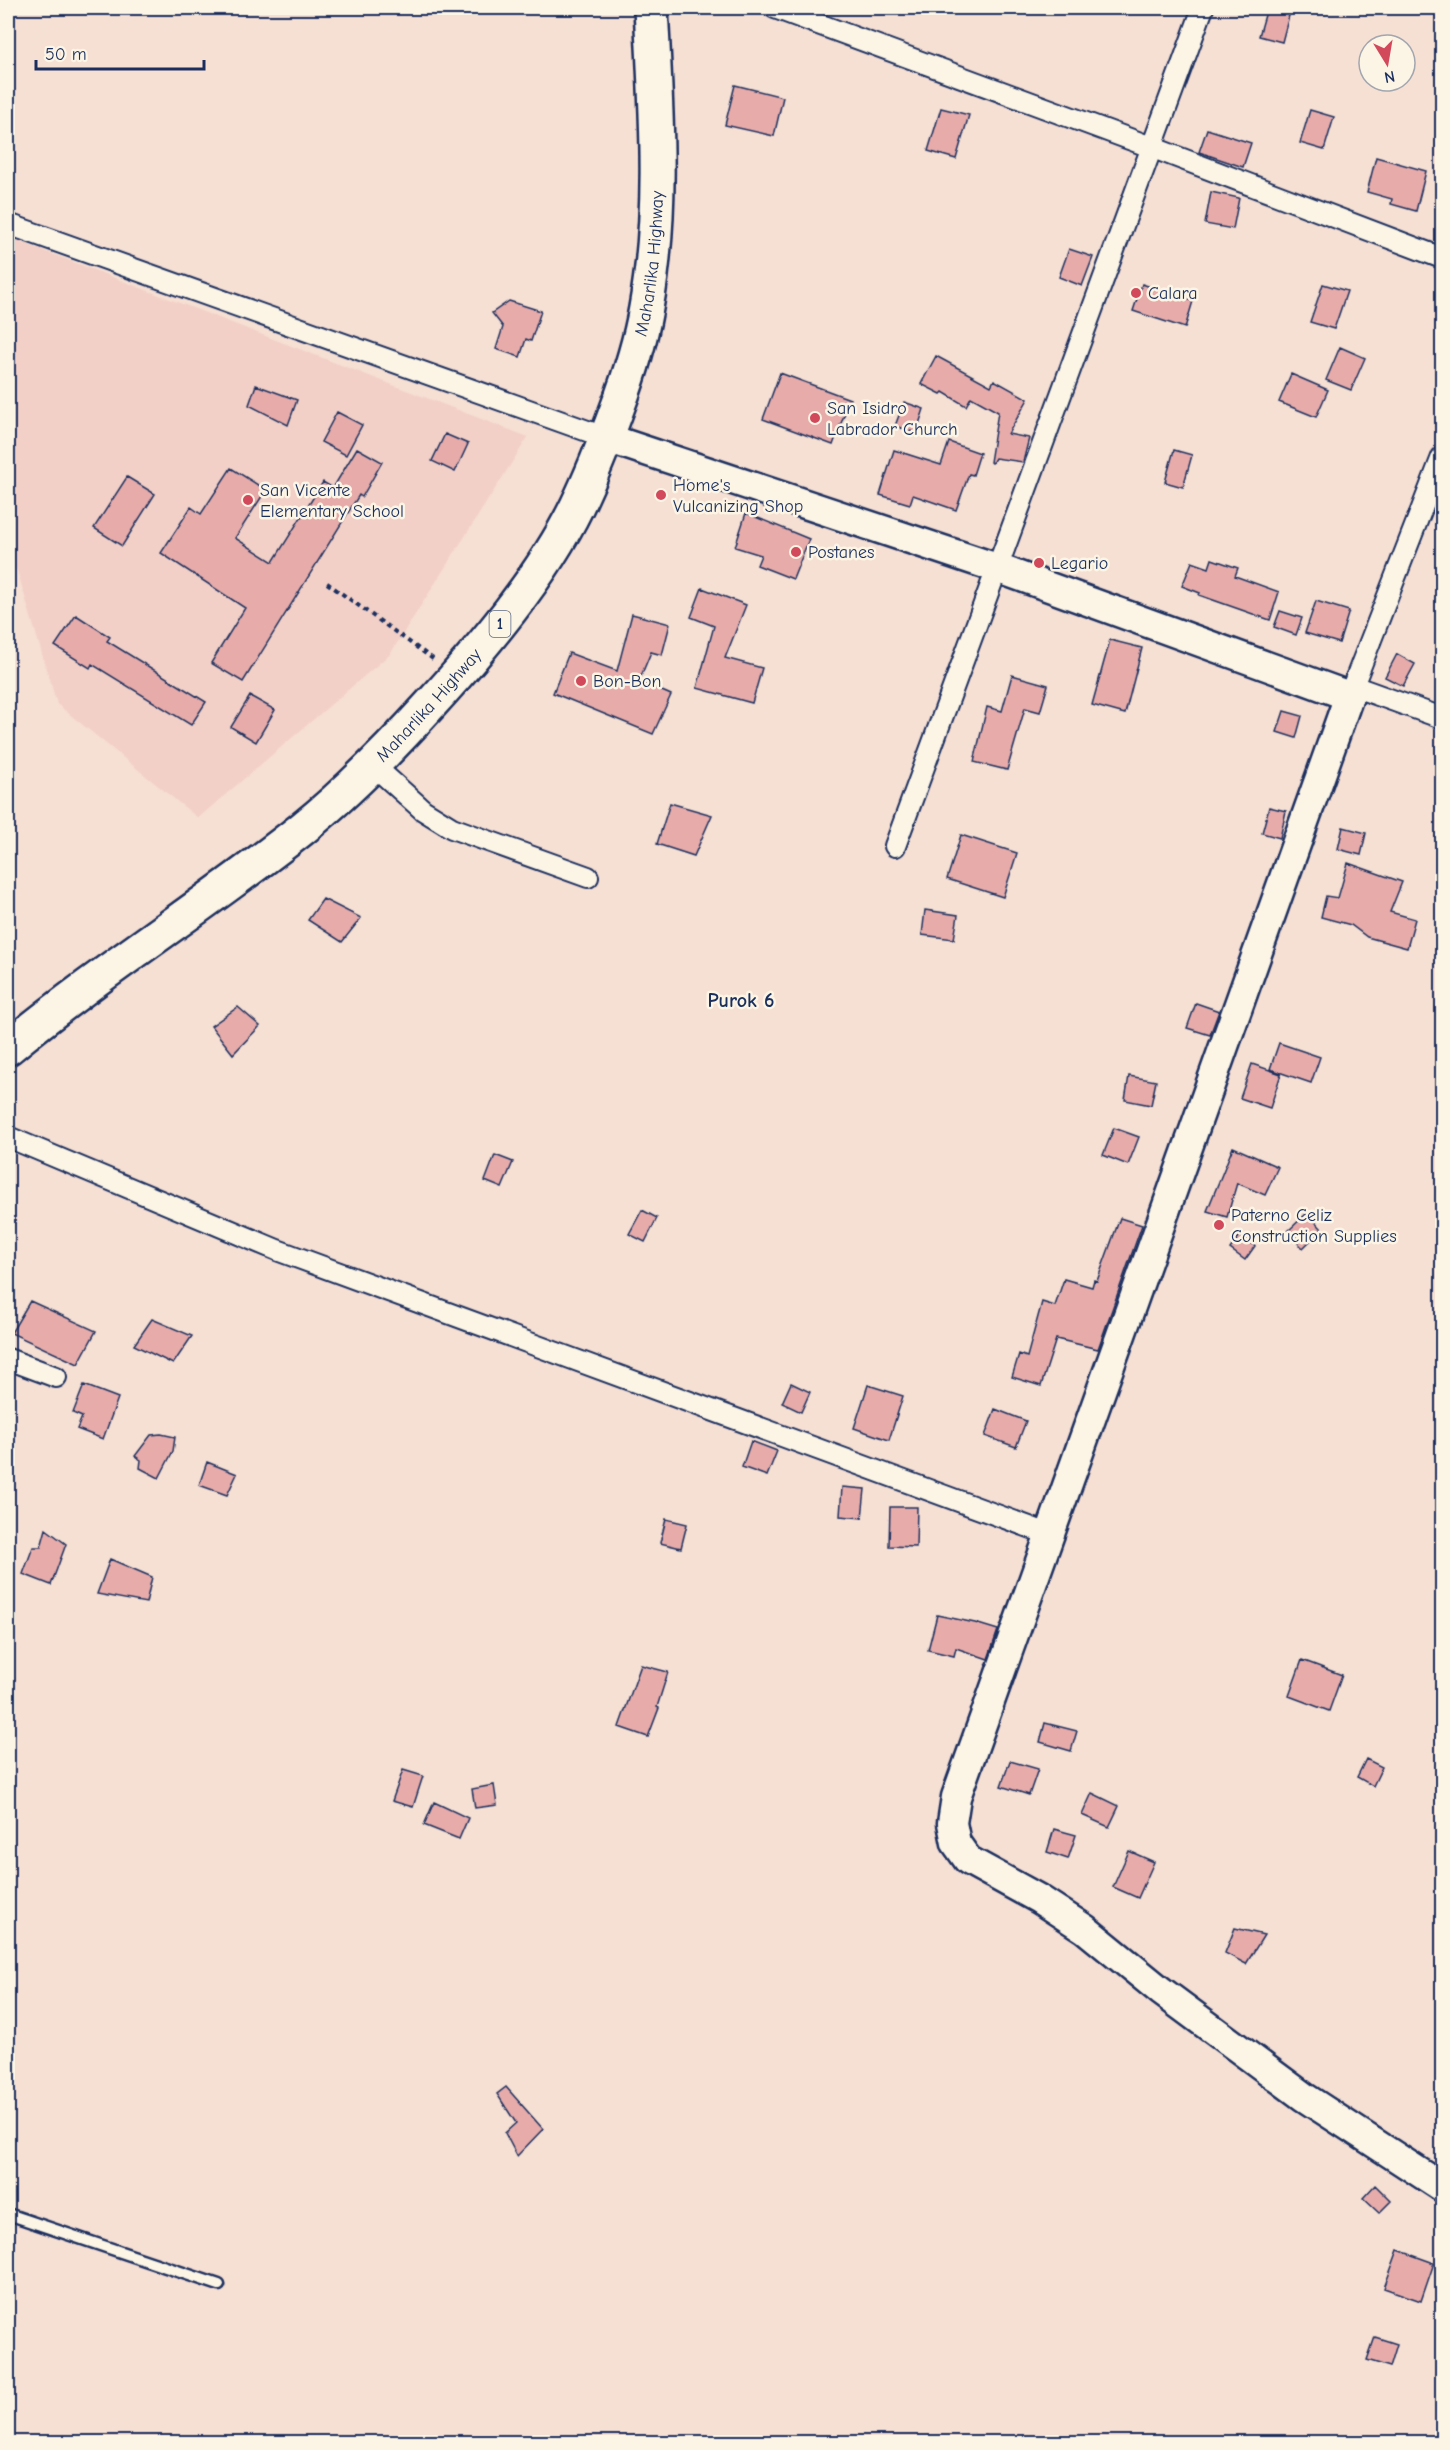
<svg xmlns="http://www.w3.org/2000/svg" width="1450" height="2450" viewBox="0 0 1450 2450" font-family="'Comic Neue',sans-serif">
	<rect width="100%" height="100%" fill="#f6dfd3"/>
	<filter id="ink" filterUnits="userSpaceOnUse"><feTurbulence type="fractalNoise" baseFrequency=".0167" numOctaves="2"/><feDisplacementMap in="SourceGraphic" scale="12" xChannelSelector="R" yChannelSelector="G"/><feConvolveMatrix kernelMatrix="1 2 1 2 8 2 1 2 1" color-interpolation-filters="sRGB"/></filter>
	<g filter="url(#ink)">
		<path fill="#f2d0c7" d="M 8,237 L 528,437 L 390,654 L 198,818 L 57,704 L 17,570 L 8,563 Z"/>
		<path fill="#e7acaa" stroke="#1b2f5e" stroke-width="1.5" d="M 1267,8 L 1291,8 L 1282,42 L 1259,36 Z
			M 735,85 L 783,97 L 774,136 L 725,125 Z
			M 941,108 L 969,115 L 956,159 L 928,151 Z
			M 1310,110 L 1334,117 L 1324,150 L 1300,143 Z
			M 1207,129 L 1251,143 L 1243,167 L 1199,152 Z
			M 1376,157 L 1426,171 L 1416,211 L 1391,204 L 1392,199 L 1367,192 Z
			M 1211,192 L 1239,198 L 1233,229 L 1205,224 Z
			M 1069,249 L 1093,257 L 1082,286 L 1059,277 Z
			M 1142,284 L 1193,301 L 1185,328 L 1133,311 Z
			M 1323,284 L 1347,291 L 1334,329 L 1310,322 Z
			M 509,301 L 541,311 L 531,341 L 526,339 L 520,357 L 496,349 L 503,327 L 492,313 Z
			M 1340,347 L 1365,358 L 1351,390 L 1326,380 Z
			M 936,356 L 991,386 L 994,380 L 1028,399 L 1008,434 L 1029,438 L 1023,462 L 995,458 L 992,463 L 990,462 L 998,412 L 971,397 L 966,406 L 943,392 L 941,394 L 921,384 Z
			M 780,373 L 850,399 L 833,445 L 763,419 Z
			M 1291,374 L 1328,390 L 1316,417 L 1279,402 Z
			M 256,385 L 297,400 L 288,425 L 249,405 Z
			M 904,402 L 924,409 L 916,433 L 895,426 Z
			M 337,412 L 362,425 L 346,455 L 321,442 Z
			M 445,434 L 468,444 L 455,472 L 432,461 Z
			M 949,442 L 980,453 L 973,475 L 969,474 L 956,510 L 913,495 L 910,504 L 880,495 L 894,450 L 941,465 Z
			M 357,448 L 382,462 L 362,497 L 359,495 L 243,682 L 211,663 L 245,608 L 161,553 L 191,507 L 201,514 L 231,468 L 266,490 L 235,538 L 273,562 L 323,482 L 333,488 Z
			M 1174,450 L 1192,455 L 1183,487 L 1165,482 Z
			M 127,477 L 155,494 L 122,546 L 94,528 Z
			M 746,513 L 809,539 L 793,579 L 757,565 L 761,555 L 735,547 Z
			M 1212,559 L 1238,568 L 1235,576 L 1279,592 L 1270,620 L 1199,595 L 1200,593 L 1182,586 L 1192,562 L 1209,568 Z
			M 702,588 L 746,605 L 725,658 L 762,668 L 752,703 L 697,688 L 714,626 L 691,617 Z
			M 1316,601 L 1349,611 L 1339,643 L 1305,633 Z
			M 1280,611 L 1302,618 L 1296,635 L 1274,627 Z
			M 632,614 L 670,624 L 662,655 L 651,652 L 639,681 L 671,695 L 653,734 L 553,693 L 569,653 L 617,671 Z
			M 76,615 L 110,637 L 107,641 L 206,702 L 191,725 L 92,664 L 90,668 L 55,646 Z
			M 1110,640 L 1142,648 L 1125,714 L 1092,705 Z
			M 1397,654 L 1415,664 L 1403,686 L 1385,677 Z
			M 1012,675 L 1048,685 L 1040,712 L 1025,708 L 1007,770 L 974,762 L 987,707 L 1002,711 Z
			M 250,696 L 275,710 L 256,742 L 231,727 Z
			M 1284,711 L 1302,716 L 1296,738 L 1277,732 Z
			M 670,803 L 712,815 L 694,856 L 657,844 Z
			M 1269,807 L 1286,811 L 1280,838 L 1262,833 Z
			M 1343,827 L 1366,833 L 1361,855 L 1338,849 Z
			M 961,835 L 1017,853 L 1003,897 L 947,879 Z
			M 1348,863 L 1402,882 L 1390,912 L 1415,919 L 1407,948 L 1367,937 L 1351,925 L 1321,917 L 1326,896 L 1338,898 Z
			M 323,899 L 361,918 L 342,942 L 308,920 Z
			M 925,910 L 958,915 L 954,939 L 922,935 Z
			M 1196,1003 L 1219,1011 L 1210,1035 L 1187,1028 Z
			M 238,1007 L 260,1026 L 233,1054 L 211,1026 Z
			M 1279,1043 L 1320,1057 L 1311,1083 L 1270,1069 Z
			M 1252,1064 L 1281,1074 L 1270,1108 L 1240,1098 Z
			M 1129,1076 L 1156,1081 L 1151,1105 L 1125,1100 Z
			M 1114,1128 L 1139,1137 L 1128,1165 L 1103,1155 Z
			M 1233,1147 L 1278,1167 L 1265,1195 L 1237,1183 L 1227,1217 L 1207,1211 Z
			M 495,1155 L 513,1162 L 502,1188 L 485,1181 Z
			M 642,1210 L 657,1218 L 645,1242 L 629,1234 Z
			M 1307,1213 L 1322,1229 L 1303,1248 L 1287,1232 Z
			M 1120,1218 L 1142,1225 L 1098,1349 L 1056,1339 L 1041,1386 L 1012,1377 L 1019,1354 L 1027,1357 L 1042,1302 L 1055,1306 L 1064,1279 L 1092,1287 L 1094,1280 L 1097,1281 Z
			M 1240,1235 L 1255,1246 L 1245,1260 L 1230,1249 Z
			M 30,1301 L 96,1331 L 78,1364 L 11,1333 Z
			M 152,1319 L 192,1336 L 173,1364 L 134,1345 Z
			M 791,1383 L 810,1392 L 801,1412 L 782,1403 Z
			M 84,1385 L 118,1398 L 103,1439 L 77,1429 L 82,1417 L 73,1413 Z
			M 868,1385 L 903,1396 L 889,1440 L 854,1428 Z
			M 995,1409 L 1026,1421 L 1016,1447 L 985,1436 Z
			M 161,1434 L 175,1437 L 173,1451 L 159,1478 L 140,1468 L 141,1460 L 135,1456 L 151,1435 Z
			M 751,1441 L 777,1451 L 767,1476 L 742,1467 Z
			M 207,1462 L 237,1474 L 227,1495 L 199,1485 Z
			M 842,1487 L 865,1489 L 862,1518 L 840,1516 Z
			M 890,1507 L 917,1507 L 916,1547 L 889,1546 Z
			M 666,1519 L 687,1524 L 681,1548 L 660,1543 Z
			M 46,1529 L 66,1544 L 51,1585 L 23,1574 L 33,1547 L 41,1547 Z
			M 110,1559 L 152,1577 L 146,1603 L 97,1594 Z
			M 937,1615 L 975,1623 L 998,1630 L 988,1659 L 956,1648 L 954,1656 L 928,1650 Z
			M 1302,1660 L 1342,1675 L 1329,1711 L 1289,1696 Z
			M 641,1665 L 668,1672 L 657,1707 L 659,1708 L 648,1737 L 619,1727 Z
			M 1045,1723 L 1077,1731 L 1071,1751 L 1040,1742 Z
			M 1366,1759 L 1382,1767 L 1373,1786 L 1357,1777 Z
			M 1010,1761 L 1038,1769 L 1029,1795 L 1001,1786 Z
			M 403,1770 L 423,1776 L 413,1807 L 392,1801 Z
			M 494,1785 L 497,1805 L 475,1808 L 472,1789 Z
			M 1092,1793 L 1119,1806 L 1109,1827 L 1082,1815 Z
			M 434,1802 L 468,1818 L 459,1839 L 424,1825 Z
			M 1054,1829 L 1076,1835 L 1068,1859 L 1047,1852 Z
			M 1129,1851 L 1154,1862 L 1138,1898 L 1113,1887 Z
			M 1235,1928 L 1264,1935 L 1246,1964 L 1225,1953 Z
			M 506,2087 L 543,2129 L 517,2156 L 505,2133 L 516,2123 L 497,2094 Z
			M 1375,2185 L 1391,2201 L 1379,2213 L 1363,2198 Z
			M 1398,2250 L 1434,2263 L 1421,2301 L 1384,2288 Z
			M 1375,2337 L 1397,2344 L 1390,2367 L 1367,2360 Z"/>
		<g fill="none" stroke-linecap="round" stroke-linejoin="round">
			<defs>
				<path id="lane" d="M 8,2214 L 219,2285"/>
				<path id="street" d="M 775,8 L 1151,147 L 1442,258
					M 8,224 L 607,438
					M 1353,686 L 1442,718
					M 1349,696 L 1442,457
					M 373,765 L 423,810 L 452,828 L 588,877
					M 895,846 L 1203,8
					M 8,1137 L 277,1250 L 1051,1535
					M 8,1359 L 56,1377"/>
				<path id="secondary" d="M 607,438 L 997,568 L 1349,696 L 956,1797 L 952,1823 L 956,1843 L 968,1860 L 1039,1899 L 1085,1929 L 1161,1991 L 1304,2097 L 1442,2187"/>
				<g id="highway">
					<path id="s1" d="M 8,1048 C 102,970 206,905 302,829 C 348,792 390,749 429,706 C 482,648 543,576 577,506 C 592,475 605,442 617,409 C 629,377 640,343 646,308 C 664,209 656,107 651,8"/>
				</g>
			</defs>
			<use href="#lane" stroke="#1b2f5e" stroke-width="15"/>
			<use href="#street" stroke="#1b2f5e" stroke-width="24"/>
			<use href="#secondary" stroke="#1b2f5e" stroke-width="33"/>
			<use href="#highway" stroke="#1b2f5e" stroke-width="38"/>
			<path stroke="#1b2f5e" stroke-width="4" stroke-dasharray="4.5 4.5" stroke-linecap="butt" d="M 327,583 L 433,659"/>
			<use href="#lane" stroke="#fcf5e5" stroke-width="10"/>
			<use href="#street" stroke="#fcf5e5" stroke-width="20"/>
			<use href="#secondary" stroke="#fcf5e5" stroke-width="28"/>
			<use href="#highway" stroke="#fcf5e5" stroke-width="33"/>
		</g>
	</g>
	<g fill="#d1495b" stroke="#fcf5e5" stroke-width="2">
		<circle cx="1136" cy="293" r="6"/>
		<circle cx="815" cy="418" r="6"/>
		<circle cx="661" cy="495" r="6"/>
		<circle cx="248" cy="500" r="6"/>
		<circle cx="796" cy="552" r="6"/>
		<circle cx="1039" cy="563" r="6"/>
		<circle cx="581" cy="681" r="6"/>
		<circle cx="1219" cy="1225" r="6"/>
	</g>
	<g text-anchor="middle" dominant-baseline="central" stroke-width="5" stroke-linejoin="round" paint-order="stroke">
		<rect fill="#fcf5e5" stroke="#5e6a86" stroke-width="1.5" x="489.5" y="611" width="21" height="26" rx="4.5"/>
		<g font-size="16" font-weight="bold" fill="#1b2f5e">
			<text x="500" y="624">1</text>
		</g>
		<g font-size="18" fill="#1b2f5e" stroke="#fcf5e5">
			<text stroke="none"><textPath href="#s1" startOffset="1048">Maharlika Highway</textPath></text>
			<text stroke="none"><textPath href="#s1" startOffset="544">Maharlika Highway</textPath></text>
		</g>
		<g font-size="18" fill="#1b2f5e" stroke="#fcf5e5" text-anchor="start">
			<text x="1148" y="293">Calara</text>
			<text x="827" y="408">San Isidro<tspan x="827" dy="21">Labrador Church</tspan></text>
			<text x="673" y="485">Home's<tspan x="673" dy="21">Vulcanizing Shop</tspan></text>
			<text x="260" y="490">San Vicente<tspan x="260" dy="21">Elementary School</tspan></text>
			<text x="808" y="552">Postanes</text>
			<text x="1051" y="563">Legario</text>
			<text x="593" y="681">Bon-Bon</text>
			<text x="1231" y="1215">Paterno Celiz<tspan x="1231" dy="21">Construction Supplies</tspan></text>
		</g>
		<g font-size="20" font-weight="bold" fill="#1b2f5e" stroke="#fcf5e5">
			<text x="741" y="1000">Purok 6</text>
		</g>
	</g>
	<rect width="1450" height="2450" fill="none" stroke="#fcf5e5" stroke-width="30"/>
	<rect x="15" y="15" width="1420" height="2420" fill="none" stroke="#1b2f5e" stroke-width="2" filter="url(#ink)"/>
	<g transform="translate(1387 63) rotate(169)"><circle r="28" fill="#fcf5e5" stroke="#a2a6af" stroke-width="1.5"/>
	<path d="M0-4.5L10 22L0 15L-10 22Z" fill="#d1495b"/>
	<text y="-9" font-size="16" font-weight="bold" text-anchor="middle" fill="#1b2f5e">N</text>
	</g>
	<path d="M36 60v9h168v-9" fill="none" stroke="#1b2f5e" stroke-width="3"/>
	<text x="45" y="60" font-size="18" fill="#1b2f5e" stroke="#fcf5e5" stroke-width="4.5" paint-order="stroke">50 m</text>
</svg>
